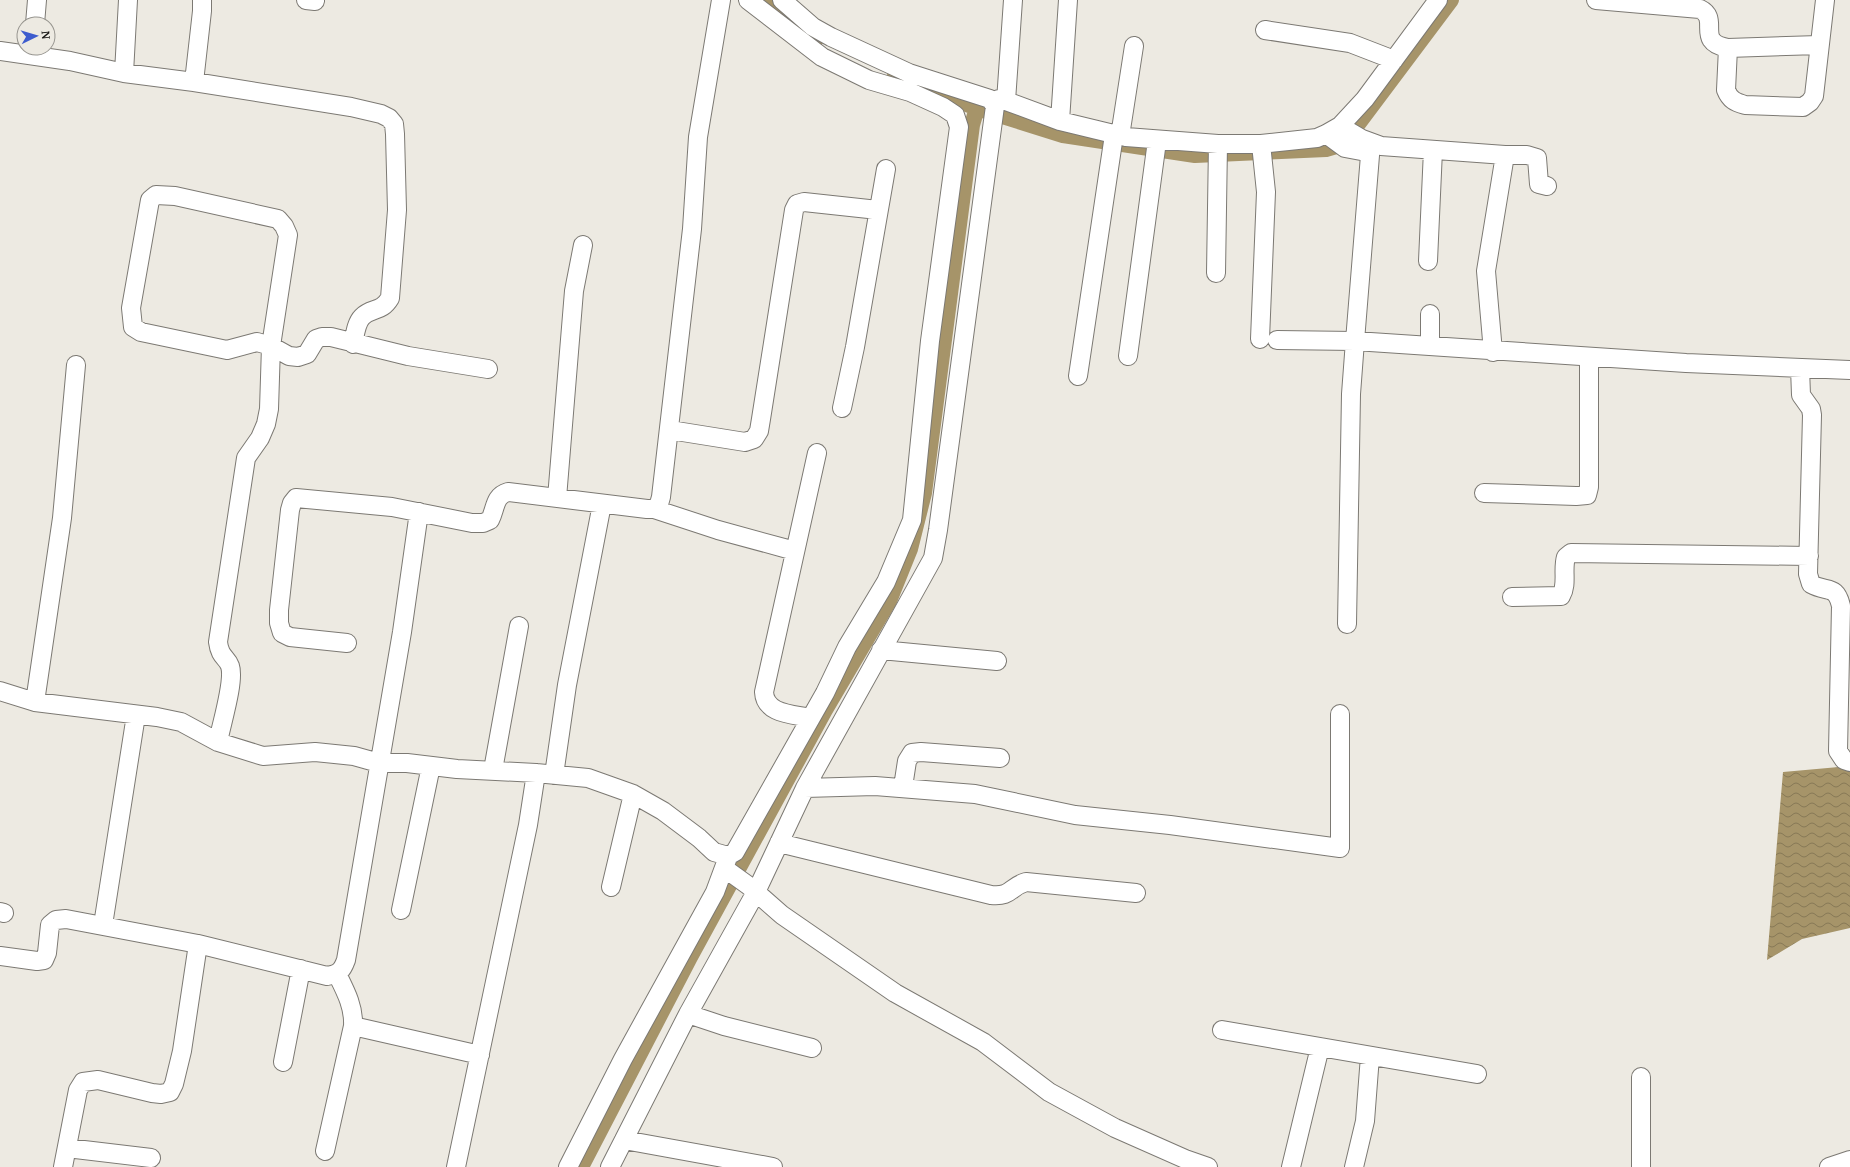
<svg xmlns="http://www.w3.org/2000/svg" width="1850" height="1167" viewBox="0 0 1850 1167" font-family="'PT Serif',serif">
	<defs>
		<pattern id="water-waves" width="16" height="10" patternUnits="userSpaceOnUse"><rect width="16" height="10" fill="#a69469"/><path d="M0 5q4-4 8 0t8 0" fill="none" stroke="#867855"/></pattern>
	</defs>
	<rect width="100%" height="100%" fill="#edeae2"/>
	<path fill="url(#water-waves)" d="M 1850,766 L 1850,928 L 1802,939 L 1767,960 L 1783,772 Z"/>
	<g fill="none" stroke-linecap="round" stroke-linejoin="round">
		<path stroke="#a69469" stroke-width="16" d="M 768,0 L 789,20 L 817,38
			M 895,76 L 977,108 L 1063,135 L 1195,155 L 1326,149 L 1343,144 L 1451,0
			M 581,1167 L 690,957 L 825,710 L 889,601 L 910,549 L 924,493 L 972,125 L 977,108"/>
		<defs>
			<path id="minor" d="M 306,0 L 315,1
				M 1596,0 L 1700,9 C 1721,19 1694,42 1728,48 L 1819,45
				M 35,24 L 37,0
				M 1265,30 L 1350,43 L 1394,60
				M 1728,48 L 1726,90 C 1730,100 1735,102 1745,105 L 1803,107 L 1810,102 L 1814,96 L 1825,0
				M 0,51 L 70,61 L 124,73 L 194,82 L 351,107 L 381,114 L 389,118 L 394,124 L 395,134 L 397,210 L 390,298 C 381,313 372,307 362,317 C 356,323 355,335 353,344
				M 124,73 L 128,0
				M 194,82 L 202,11 L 202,0
				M 993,101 L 999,99 L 1006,101 L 1060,121 L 1126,137 L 1218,144 L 1261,144 L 1317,138 L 1326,134 L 1340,126 L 1365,99 L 1438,0
				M 1006,101 L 1013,0
				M 1060,121 L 1068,0
				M 1340,126 L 1362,139 L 1381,146 L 1505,155 L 1486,271 L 1493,352
				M 1326,134 L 1345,148 L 1361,151 L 1371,143
				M 1120,136 L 1134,46
				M 1505,155 L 1527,155 L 1537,158 L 1539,184 L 1547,186
				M 1428,261 L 1433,150
				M 1216,273 L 1218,144
				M 1430,314 L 1430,345
				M 1260,339 L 1266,192 L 1261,144
				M 1277,340 L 1355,341 L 1371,143
				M 1128,356 L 1157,141
				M 1800,368 L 1801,395 L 1811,409 L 1812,415 L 1808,574 L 1811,584 C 1827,593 1836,584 1841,606 L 1838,751 L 1844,760 L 1850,762
				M 1078,376 L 1114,135
				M 842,408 L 855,347 L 886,169
				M 670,430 L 745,442 L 754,439 L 759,431 L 761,419 L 794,210 L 797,204 L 804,202 L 878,210
				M 1484,493 L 1576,496 L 1587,495 L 1589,487 L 1589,357
				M 557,498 L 574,291 L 583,245
				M 654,509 L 718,530 L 795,551
				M 1512,597 L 1561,596 C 1568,584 1562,570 1566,557 L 1571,553 L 1809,556
				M 1347,624 L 1351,394 L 1355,341 L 1686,363 L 1850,370
				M 347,643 L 290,637 L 282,633 L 279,623 L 279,610 L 290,510 L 292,503 L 296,498 L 392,507 L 472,523 L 483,523 L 490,520 C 496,508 494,496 508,492 L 647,509 L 654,509 L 659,504 L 661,497 L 692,229 L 698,137 L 721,0
				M 881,650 L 997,661
				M 0,691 L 35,702 L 157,717 L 181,722 L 218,742 L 263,756 L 315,752 L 354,756 L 379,763 L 407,763 L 457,769 L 536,773 L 588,778 L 633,794 L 663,811 L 699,838 L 714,852 L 728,856 L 735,852 L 825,693 L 847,647 L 886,582 L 912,520 L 930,341 L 959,127 L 955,115 L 943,107 L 910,92 L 869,80 L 822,57 L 748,0
				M 35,702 L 62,518 L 76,365
				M 810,718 C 792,714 765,714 764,692 L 817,453
				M 218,742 C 221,725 235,681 230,666 C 227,657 220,658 218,642 L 246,458 L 260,438 L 266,424 L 269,409 L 271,346 L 288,235 L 284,226 L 278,219 L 175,196 L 156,195 L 150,200 L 131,308 L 133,327 L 141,332 L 227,350 L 257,342 L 271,346 L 289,356 L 298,357 L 307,354 L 316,339 L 322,337 L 331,337 L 408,356 L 488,369
				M 493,770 L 519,626
				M 554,775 L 567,685 L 602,504
				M 903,787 L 907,761 L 912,753 L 921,752 L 1000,758
				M 805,788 L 875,786 L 975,794 L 1075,815 L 1170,825 L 1340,848 L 1340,714
				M 779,843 L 991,895 C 1012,897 1009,887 1026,882 L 1136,893
				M 724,868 L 749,886 L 782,915 L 895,993 L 983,1042 L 1049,1092 L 1115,1128 L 1185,1159 L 1208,1167
				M 611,887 L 633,794
				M 401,910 L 431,766
				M 0,912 L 4,913
				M 103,925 L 136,715
				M 0,956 L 37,961 L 44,960 L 47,953 L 50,925 L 56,920 L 66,919 L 198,944 L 327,976 C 339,974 342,971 346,960 L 402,632 L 419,512
				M 688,1014 L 724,1026 L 812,1048
				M 353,1026 L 480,1055
				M 1222,1030 L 1477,1074
				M 283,1062 L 301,969
				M 624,1140 L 773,1167
				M 67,1148 L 151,1158
				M 325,1151 L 353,1026 C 354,1007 346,992 337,974
				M 63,1167 L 78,1090 L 83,1082 L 98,1080 L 152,1093 L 161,1094 L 170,1092 L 174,1084 L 182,1051 L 198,944
				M 456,1167 L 528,825 L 536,773
				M 568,1167 L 623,1059 L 715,892 L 728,857
				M 610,1167 L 688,1014 L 756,892 L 805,788 L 933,558 L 938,530 L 995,106 L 990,99 L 909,73 L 831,37 L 813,27 L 782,0
				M 1291,1167 L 1320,1047
				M 1354,1167 L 1365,1121 L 1370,1056
				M 1641,1167 L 1641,1077
				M 1829,1167 L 1850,1160"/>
		</defs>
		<use href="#minor" stroke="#7c7973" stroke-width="20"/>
		<use href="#minor" stroke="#fff" stroke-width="18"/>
	</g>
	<g transform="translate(36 36) rotate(85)"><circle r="19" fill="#edeae2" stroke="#97958f"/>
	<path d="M0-3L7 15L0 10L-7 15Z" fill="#3d5cce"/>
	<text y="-6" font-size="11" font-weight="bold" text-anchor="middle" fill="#161513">N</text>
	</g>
</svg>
